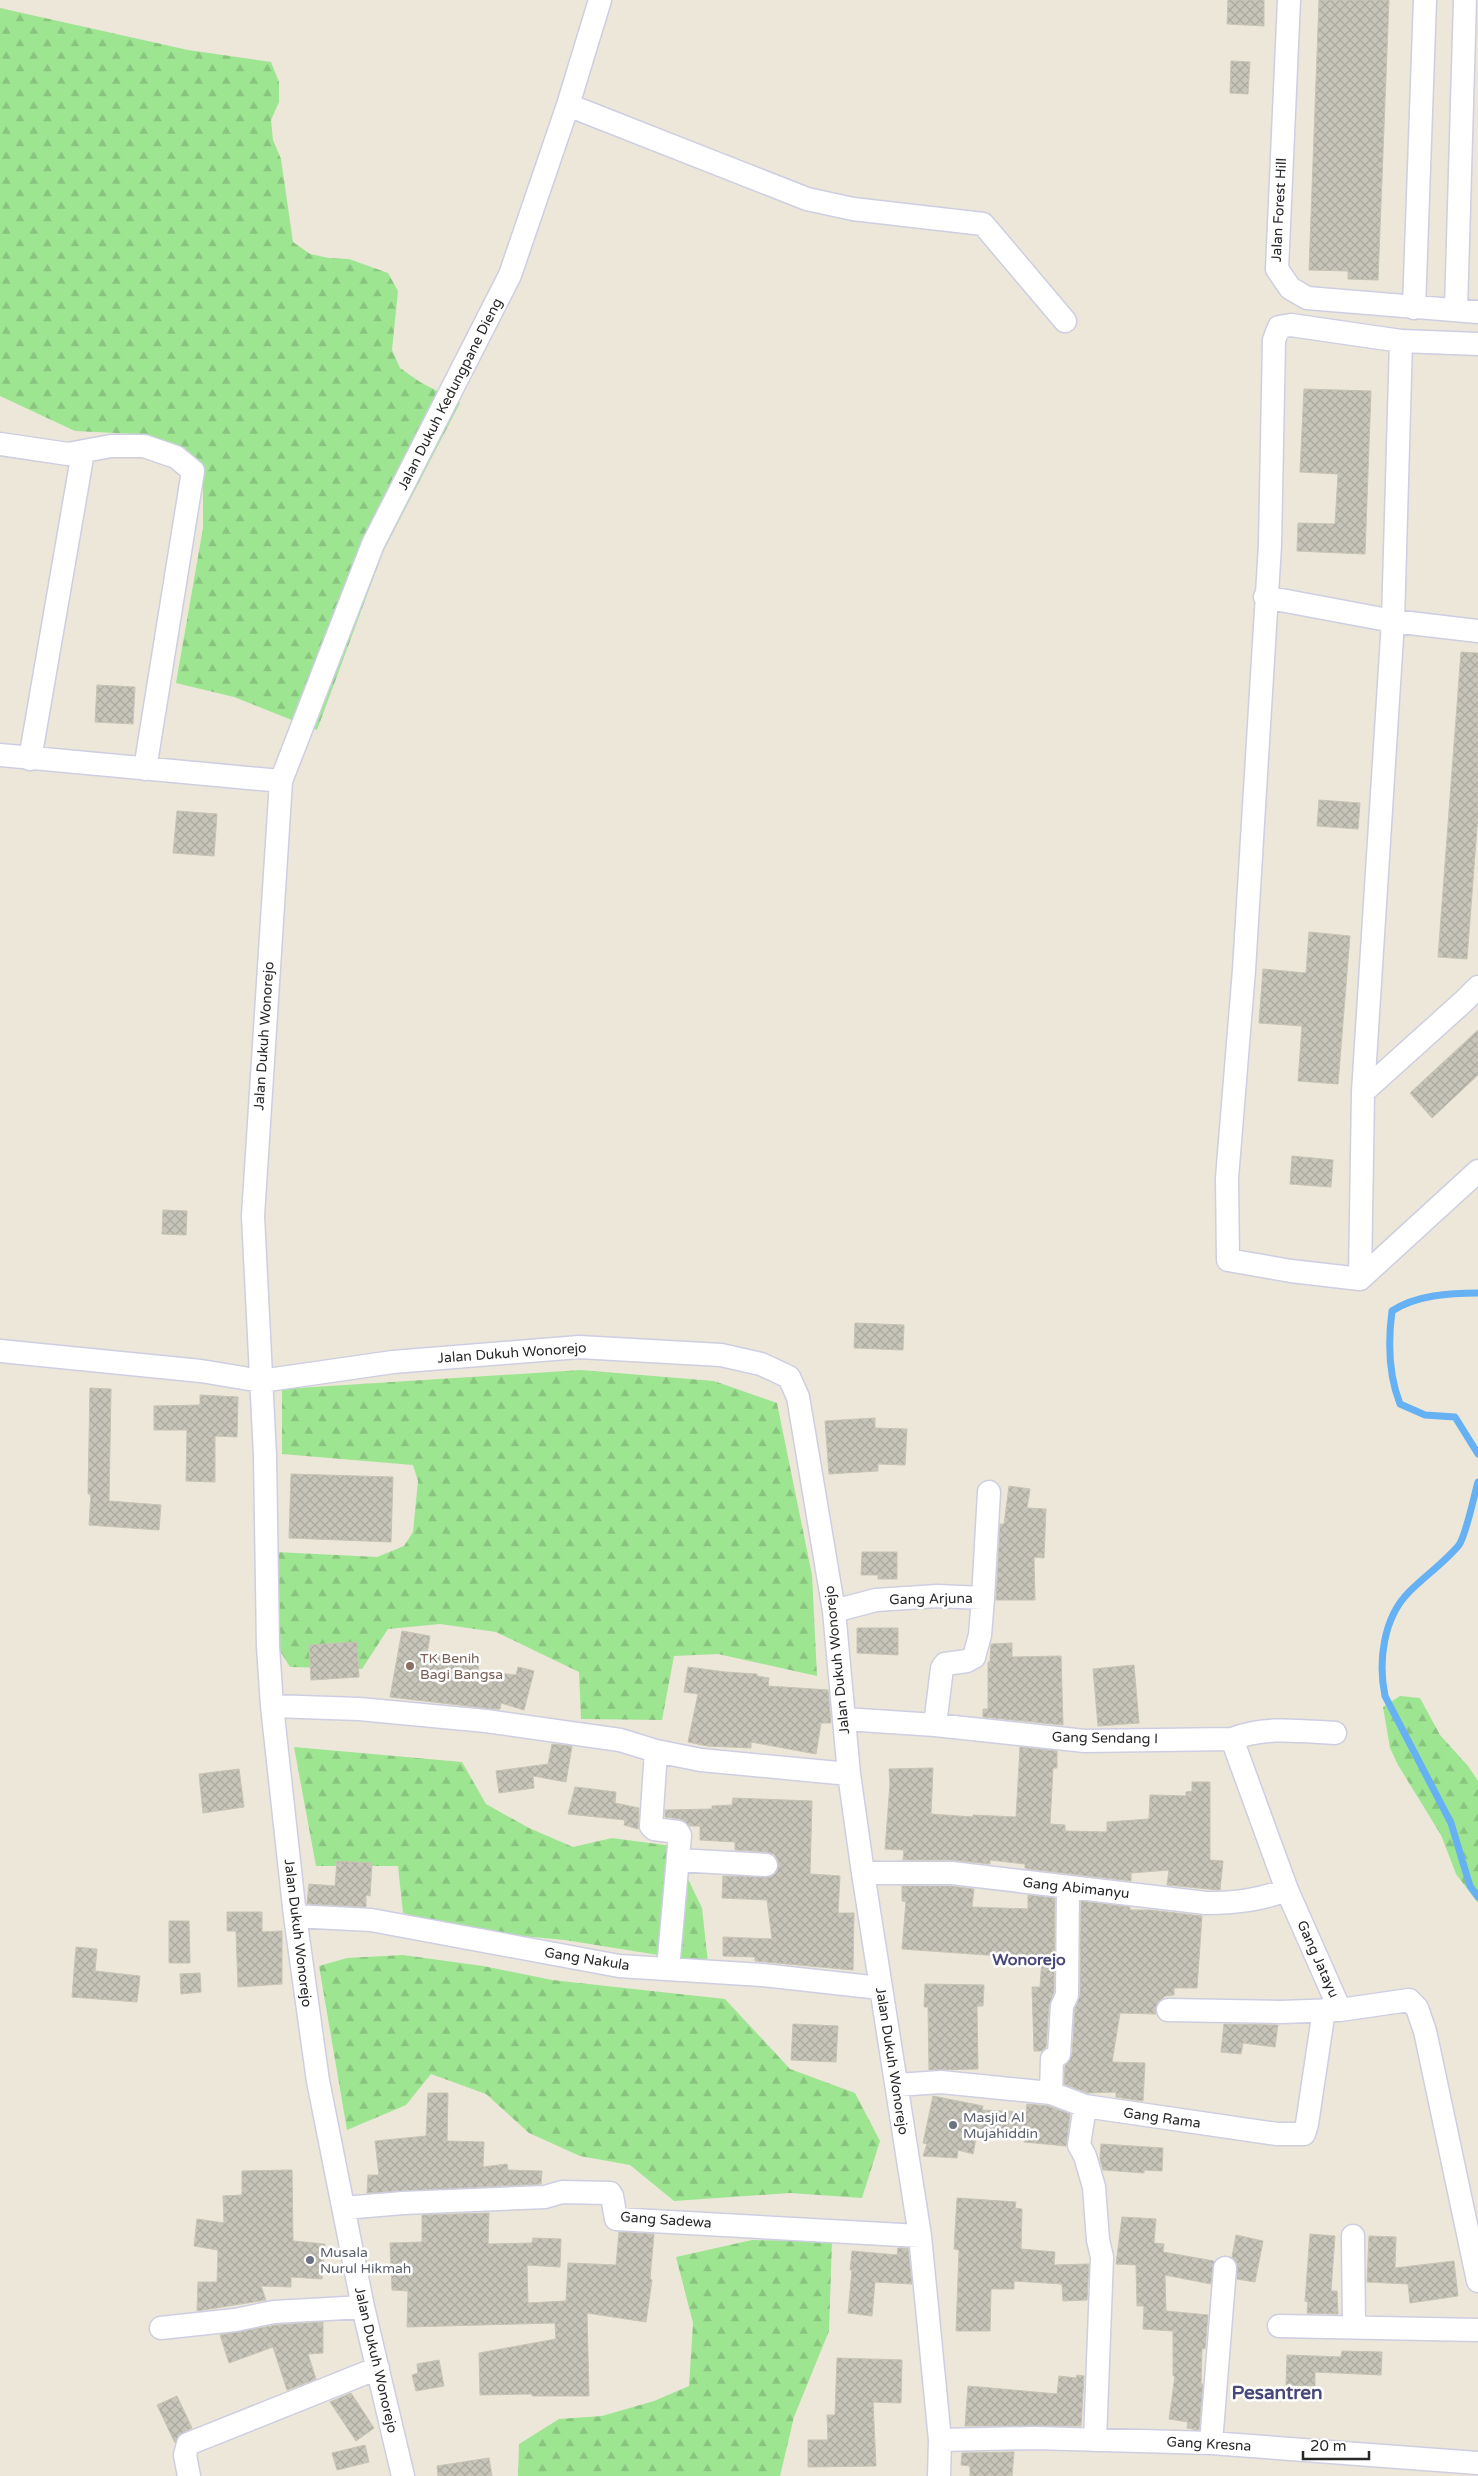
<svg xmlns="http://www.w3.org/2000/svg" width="1478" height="2476" viewBox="0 0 1478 2476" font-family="'Varela Round',sans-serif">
	<defs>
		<pattern id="forest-firs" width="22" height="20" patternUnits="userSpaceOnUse" patternTransform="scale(1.25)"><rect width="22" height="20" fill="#9ee592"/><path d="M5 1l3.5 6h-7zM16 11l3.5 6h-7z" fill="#88c47e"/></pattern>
		<pattern id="building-cross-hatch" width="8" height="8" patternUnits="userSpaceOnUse" patternTransform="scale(1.25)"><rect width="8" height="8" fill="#c7c4b9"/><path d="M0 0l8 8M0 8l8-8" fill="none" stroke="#aba89f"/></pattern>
	</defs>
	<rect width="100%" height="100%" fill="#ece7d9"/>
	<path fill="url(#forest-firs)" d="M 0,8 L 188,50 L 271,62 L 279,82 L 279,102 L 271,120 L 273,140 L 281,159 L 293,242 L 310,254 L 329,258 L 349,259 L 388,273 L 398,291 L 392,350 L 400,368 L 420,382 L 460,403 L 383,552 L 317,730 L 234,697 L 176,683 L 203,528 L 203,471 L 185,448 L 156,438 L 135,434 L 75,431 L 0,396 Z
		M 581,1370 L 714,1381 L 777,1403 L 812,1575 L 817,1676 L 718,1654 L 674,1656 L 662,1720 L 581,1719 L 579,1672 L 496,1632 L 440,1624 L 388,1629 L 362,1669 L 290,1667 L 277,1646 L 276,1552 L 377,1557 L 404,1546 L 413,1532 L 418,1481 L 413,1465 L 282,1454 L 282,1389 Z
		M 1400,1696 L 1420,1698 L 1440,1735 L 1468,1766 L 1478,1781 L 1478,1903 L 1456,1874 L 1441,1835 L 1398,1765 L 1390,1748 L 1383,1707 Z
		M 294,1747 L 462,1762 L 486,1804 L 529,1828 L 573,1847 L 612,1838 L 672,1846 L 702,1908 L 708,1963 L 565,1940 L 490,1933 L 403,1913 L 398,1866 L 316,1866 Z
		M 403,1955 L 483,1966 L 552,1980 L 725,1999 L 790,2069 L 855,2093 L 880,2141 L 862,2198 L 790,2193 L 674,2201 L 630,2165 L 580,2156 L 529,2133 L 486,2094 L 431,2074 L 406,2105 L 347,2130 L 319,1966 L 347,1958 Z
		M 752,2240 L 832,2241 L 829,2331 L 794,2417 L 780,2476 L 518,2476 L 519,2444 L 559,2419 L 602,2416 L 654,2401 L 689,2386 L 693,2323 L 676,2257 Z"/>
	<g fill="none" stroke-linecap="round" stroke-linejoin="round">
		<path stroke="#66b1f3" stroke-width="7" d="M 1478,1293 C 1450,1293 1416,1295 1392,1311 C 1388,1341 1389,1376 1400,1404 L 1425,1415 L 1455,1417 L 1478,1454
			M 1478,1482 C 1474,1496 1466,1535 1459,1545 C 1445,1562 1425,1576 1409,1592 C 1383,1618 1378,1662 1385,1696 L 1451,1823 L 1470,1886 L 1478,1897"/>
	</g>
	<path fill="url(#building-cross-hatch)" stroke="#c7c4b3" d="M 1228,0 L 1264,0 L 1264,26 L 1227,24 Z
		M 1319,0 L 1389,0 L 1378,280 L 1348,279 L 1348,271 L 1309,270 Z
		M 1231,61 L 1250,62 L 1248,94 L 1230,93 Z
		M 1304,389 L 1371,391 L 1365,554 L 1297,551 L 1298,523 L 1335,524 L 1338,474 L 1300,472 Z
		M 1461,652 L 1478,653 L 1478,815 L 1467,959 L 1438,957 Z
		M 97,685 L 135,687 L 133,724 L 95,722 Z
		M 1319,800 L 1360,803 L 1358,829 L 1317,826 Z
		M 177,811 L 217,814 L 214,856 L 173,853 Z
		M 1309,932 L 1350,936 L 1338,1084 L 1298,1081 L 1302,1026 L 1259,1023 L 1263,969 L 1306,973 Z
		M 1478,1030 L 1478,1075 L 1432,1118 L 1410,1093 Z
		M 1292,1156 L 1333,1160 L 1331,1187 L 1290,1184 Z
		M 163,1210 L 187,1211 L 186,1235 L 162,1234 Z
		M 855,1323 L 904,1325 L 903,1350 L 854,1348 Z
		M 90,1388 L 111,1389 L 109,1501 L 161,1505 L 159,1530 L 89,1525 L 91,1494 L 88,1494 Z
		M 200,1395 L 238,1397 L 237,1437 L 215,1436 L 215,1482 L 186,1481 L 187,1430 L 154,1430 L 154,1406 L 200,1405 Z
		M 875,1418 L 875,1428 L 907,1429 L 905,1465 L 878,1464 L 878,1471 L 829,1474 L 825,1421 Z
		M 291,1474 L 393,1477 L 391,1542 L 289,1538 Z
		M 1009,1486 L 1030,1489 L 1027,1508 L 1046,1509 L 1044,1558 L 1034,1557 L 1035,1600 L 996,1600 L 1000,1524 L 1004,1524 Z
		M 862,1552 L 897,1552 L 897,1579 L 878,1579 L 878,1575 L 861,1575 Z
		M 857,1628 L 898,1628 L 898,1655 L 857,1653 Z
		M 402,1631 L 430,1636 L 427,1655 L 479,1657 L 478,1671 L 516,1675 L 518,1667 L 534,1671 L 524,1710 L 501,1703 L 500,1709 L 493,1709 L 390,1697 Z
		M 357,1642 L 359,1677 L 311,1680 L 309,1645 Z
		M 1012,1643 L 1012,1657 L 1061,1656 L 1063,1725 L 983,1717 L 983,1709 L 988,1709 L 988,1662 L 990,1662 L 991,1644 Z
		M 1134,1665 L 1139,1723 L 1098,1726 L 1093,1669 Z
		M 688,1667 L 725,1672 L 757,1674 L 757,1676 L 769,1678 L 768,1686 L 828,1690 L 831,1723 L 821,1723 L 816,1754 L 751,1742 L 751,1748 L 707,1746 L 688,1742 L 698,1694 L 684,1692 Z
		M 552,1744 L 572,1746 L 566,1782 L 533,1776 L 534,1788 L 499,1793 L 496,1771 L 548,1764 Z
		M 1020,1747 L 1057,1751 L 1057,1768 L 1053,1768 L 1050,1824 L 1065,1825 L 1065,1831 L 1107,1832 L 1107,1822 L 1149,1819 L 1150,1795 L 1186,1796 L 1186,1792 L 1192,1791 L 1192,1782 L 1210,1782 L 1210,1860 L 1223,1861 L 1220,1890 L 1167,1885 L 1169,1870 L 1131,1873 L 1131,1881 L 1029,1869 L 1025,1868 L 1025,1864 L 990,1860 L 990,1864 L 952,1860 L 903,1860 L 904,1850 L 885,1849 L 890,1784 L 889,1769 L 933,1768 L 931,1814 L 973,1817 L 973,1815 L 1016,1817 Z
		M 239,1769 L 244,1807 L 203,1813 L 199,1774 Z
		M 575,1787 L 616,1792 L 615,1803 L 639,1808 L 638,1829 L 624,1825 L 625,1820 L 568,1814 Z
		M 733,1798 L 812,1801 L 810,1874 L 840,1876 L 838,1913 L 854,1913 L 853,1970 L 755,1961 L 755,1957 L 723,1956 L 723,1937 L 772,1939 L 767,1900 L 722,1898 L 723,1876 L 771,1877 L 777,1872 L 778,1860 L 774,1854 L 767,1852 L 735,1850 L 735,1842 L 700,1840 L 700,1826 L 690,1826 L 680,1819 L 665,1817 L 665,1810 L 712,1809 L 712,1806 L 732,1805 Z
		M 337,1861 L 372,1863 L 370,1896 L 366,1895 L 366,1907 L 307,1904 L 309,1884 L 335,1886 Z
		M 902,1886 L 951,1886 L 974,1889 L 972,1907 L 1028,1909 L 1028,1895 L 1055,1898 L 1054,1992 L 1049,2005 L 1046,2047 L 1042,2051 L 1034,2051 L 1032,1987 L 1040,1987 L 1042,1959 L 902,1949 L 906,1902 L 902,1901 Z
		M 1081,1901 L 1130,1907 L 1130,1910 L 1150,1910 L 1202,1916 L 1197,1988 L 1174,1988 L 1174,1995 L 1165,1996 L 1157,2003 L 1156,2014 L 1120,2013 L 1112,2062 L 1145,2063 L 1143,2101 L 1116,2097 L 1116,2092 L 1088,2093 L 1064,2084 L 1065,2066 L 1072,2055 L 1075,2009 L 1080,1995 Z
		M 227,1912 L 262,1912 L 262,1932 L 282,1931 L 282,1984 L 238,1987 L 236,1931 L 227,1931 Z
		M 169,1921 L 189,1921 L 190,1963 L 169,1963 Z
		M 76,1947 L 97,1949 L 95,1971 L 140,1976 L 137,2002 L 72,1997 Z
		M 200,1973 L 201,1992 L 181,1994 L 180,1974 Z
		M 925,1984 L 984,1985 L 983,2006 L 977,2006 L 978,2069 L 929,2070 L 928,2007 L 924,2007 Z
		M 793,2024 L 838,2026 L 836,2062 L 791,2060 Z
		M 1224,2024 L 1278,2025 L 1275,2047 L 1243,2043 L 1241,2054 L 1221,2052 Z
		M 428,2093 L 448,2093 L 447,2141 L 484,2142 L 483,2167 L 507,2164 L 508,2170 L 542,2171 L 541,2184 L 367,2193 L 368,2175 L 379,2175 L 375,2141 L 426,2136 Z
		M 933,2096 L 983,2106 L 982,2110 L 1026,2112 L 1027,2104 L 1048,2106 L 1070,2114 L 1066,2146 L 1024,2142 L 1025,2136 L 977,2133 L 973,2154 L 958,2150 L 957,2158 L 923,2156 L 927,2144 L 923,2143 Z
		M 1101,2144 L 1163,2148 L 1162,2171 L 1144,2170 L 1144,2173 L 1103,2170 L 1100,2159 Z
		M 292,2170 L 293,2241 L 325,2244 L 322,2279 L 291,2277 L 291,2287 L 261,2286 L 266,2300 L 197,2311 L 198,2282 L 217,2282 L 218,2250 L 194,2246 L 197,2219 L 224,2223 L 223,2196 L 242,2195 L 242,2171 Z
		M 957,2198 L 1016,2202 L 1015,2208 L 1022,2209 L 1021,2249 L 1055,2252 L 1054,2265 L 1089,2264 L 1087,2300 L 1063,2301 L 1062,2284 L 1014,2281 L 1014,2289 L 991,2289 L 990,2331 L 956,2331 L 959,2250 L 954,2249 Z
		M 489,2213 L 488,2244 L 532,2243 L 533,2238 L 561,2239 L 560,2267 L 527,2265 L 528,2303 L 566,2301 L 568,2263 L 616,2265 L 619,2232 L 654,2234 L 650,2279 L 652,2280 L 646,2322 L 587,2313 L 589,2396 L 532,2396 L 532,2394 L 480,2395 L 479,2353 L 556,2339 L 555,2323 L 407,2327 L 408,2291 L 392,2290 L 390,2243 L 422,2242 L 422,2215 Z
		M 1122,2217 L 1156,2219 L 1154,2243 L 1164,2244 L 1163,2252 L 1214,2261 L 1211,2284 L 1165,2275 L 1166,2311 L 1208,2315 L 1205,2349 L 1202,2348 L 1201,2384 L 1203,2384 L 1199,2430 L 1187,2428 L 1188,2422 L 1169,2419 L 1175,2376 L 1173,2376 L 1173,2331 L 1143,2329 L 1144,2306 L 1137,2306 L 1136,2265 L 1116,2264 Z
		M 1310,2234 L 1335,2236 L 1331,2291 L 1337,2291 L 1338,2314 L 1307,2313 L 1308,2302 L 1305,2301 Z
		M 1236,2235 L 1263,2241 L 1255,2282 L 1237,2279 L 1237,2263 L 1232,2257 Z
		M 1369,2236 L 1396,2237 L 1395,2268 L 1454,2261 L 1458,2296 L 1410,2303 L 1408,2284 L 1367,2282 Z
		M 898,2248 L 908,2248 L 912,2284 L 875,2282 L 872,2316 L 848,2313 L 852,2270 L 850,2270 L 852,2251 L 897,2255 Z
		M 323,2322 L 323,2353 L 308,2354 L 316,2379 L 287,2390 L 273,2347 L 229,2363 L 220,2335 L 276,2325 Z
		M 1342,2351 L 1382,2352 L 1381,2375 L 1315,2372 L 1315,2386 L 1286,2385 L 1287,2355 L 1341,2357 Z
		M 837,2358 L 902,2360 L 901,2403 L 873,2402 L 876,2466 L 808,2467 L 808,2440 L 828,2440 L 827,2415 L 835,2415 Z
		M 439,2360 L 444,2386 L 416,2391 L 412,2375 L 418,2373 L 417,2364 Z
		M 1077,2375 L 1084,2376 L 1081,2426 L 965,2426 L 968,2386 L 1057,2394 L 1059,2376 L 1076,2378 Z
		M 351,2393 L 374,2428 L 356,2441 L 330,2402 Z
		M 177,2396 L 192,2428 L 179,2435 L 175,2443 L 157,2405 Z
		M 365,2445 L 369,2462 L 337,2470 L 332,2453 Z
		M 1014,2452 L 1012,2476 L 970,2476 L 970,2466 L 961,2465 L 962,2453 Z
		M 489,2458 L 492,2476 L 438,2476 L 437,2466 Z"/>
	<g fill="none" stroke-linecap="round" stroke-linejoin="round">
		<defs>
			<path id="minor" d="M 1289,0 L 1277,269 L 1290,288 L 1307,298 L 1478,312
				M 568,105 L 807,199 L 853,209 L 983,224 L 1065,321
				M 1414,308 L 1425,0
				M 1456,310 L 1465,0
				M 1478,344 L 1401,341 L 1291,325 L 1279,327 L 1274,340 L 1270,545 L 1244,970 L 1227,1178 L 1228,1260 L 1291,1271 L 1360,1279 L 1478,1171
				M 0,444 L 68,454 L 111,446 L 144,446 L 176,457 L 193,471 L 145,769
				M 1265,597 L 1393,621 L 1478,631
				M 0,755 L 281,781
				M 30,759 L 83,452
				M 1363,1092 L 1393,621 L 1401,341
				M 1360,1279 L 1363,1092 L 1463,1002 L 1478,987
				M 0,1351 L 201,1371 L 261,1381 L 393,1362 L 579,1347 L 721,1355 L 761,1364 L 789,1377 L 798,1397 L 834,1611 L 849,1774 L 863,1873 L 920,2236 L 940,2440 L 939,2476
				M 834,1611 L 876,1600 L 937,1596 L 983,1598 L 989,1492
				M 272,1706 L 359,1709 L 486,1721 L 620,1740 L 656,1751 L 701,1760 L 849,1774
				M 845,1719 L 935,1725 L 1085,1741 L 1232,1739 C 1265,1726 1299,1731 1335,1733
				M 935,1725 L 942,1668 L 945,1664 L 967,1661 L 974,1657 L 980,1635 L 983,1598
				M 1232,1739 L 1287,1890 L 1340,2010 L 1409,2000 L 1417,2008 L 1425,2031 L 1478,2281
				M 656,1751 L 651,1826 L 654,1829 L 678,1832 L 680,1835 L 668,1969
				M 678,1860 L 766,1865
				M 863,1873 L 952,1873 L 1206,1903 C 1236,1903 1259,1900 1287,1890
				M 295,1916 L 371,1920 L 619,1966 L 762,1975 L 880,1988
				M 1168,2010 L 1281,2012 L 1337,2010
				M 897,2085 L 941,2082 L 1051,2093 L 1085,2106 L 1277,2134 L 1304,2134 L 1307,2124 L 1324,2010
				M 1051,2093 L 1052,2059 L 1059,2054 L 1062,2006 L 1067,1995 L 1068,1888
				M 1085,2106 L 1079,2145 L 1085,2156 L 1094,2187 L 1098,2240 L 1102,2257 L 1095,2440
				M 344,2208 L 403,2203 L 545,2197 L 562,2192 L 610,2193 L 612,2196 L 616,2219 L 920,2236
				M 1353,2236 L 1354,2327
				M 1279,2326 L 1478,2330
				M 161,2328 L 235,2320 L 274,2312 L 363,2307
				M 940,2440 L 1034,2438 L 1211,2443 L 1478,2463
				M 1211,2443 L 1225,2268
				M 189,2476 L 185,2455 L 188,2444 L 378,2368
				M 403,2476 L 363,2307 L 318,2081 L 295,1916 L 272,1706 L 268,1647 L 265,1456 L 253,1216 L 281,781 L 373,544 L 510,275 L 568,105 L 600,0"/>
		</defs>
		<use href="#minor" stroke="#cecee2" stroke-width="25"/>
		<use href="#minor" stroke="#fff" stroke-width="22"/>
	</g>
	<circle fill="#8d6e63" stroke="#fff" stroke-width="2" cx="410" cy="1666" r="5"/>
	<g fill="#6b7280" stroke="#fff" stroke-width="2">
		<circle cx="953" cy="2125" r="5"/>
		<circle cx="310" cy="2260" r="5"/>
	</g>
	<g text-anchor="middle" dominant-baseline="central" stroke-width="5" stroke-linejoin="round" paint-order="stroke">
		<g font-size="14" fill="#282828" stroke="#fff">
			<text transform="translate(1279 210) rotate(-87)">Jalan Forest Hill</text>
			<text transform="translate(450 394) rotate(-63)">Jalan Dukuh Kedungpane Dieng</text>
			<text transform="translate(264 1036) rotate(-86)">Jalan Dukuh Wonorejo</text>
			<text transform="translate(512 1353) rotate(-4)">Jalan Dukuh Wonorejo</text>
			<text transform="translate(931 1599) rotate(-1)">Gang Arjuna</text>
			<text transform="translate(837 1660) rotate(-96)">Jalan Dukuh Wonorejo</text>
			<text transform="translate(1105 1738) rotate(1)">Gang Sendang I</text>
			<text transform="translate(1076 1888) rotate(6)">Gang Abimanyu</text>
			<text transform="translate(298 1933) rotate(83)">Jalan Dukuh Wonorejo</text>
			<text transform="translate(587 1959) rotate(9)">Gang Nakula</text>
			<text transform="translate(1318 1959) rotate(66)">Gang Jatayu</text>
			<text transform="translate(892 2061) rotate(81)">Jalan Dukuh Wonorejo</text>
			<text transform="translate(1162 2118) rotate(8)">Gang Rama</text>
			<text transform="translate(666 2220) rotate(4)">Gang Sadewa</text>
			<text transform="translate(376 2360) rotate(77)">Jalan Dukuh Wonorejo</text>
			<text transform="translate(1209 2444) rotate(3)">Gang Kresna</text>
		</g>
		<g font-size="14" fill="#785e54" stroke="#fff" text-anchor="start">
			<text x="420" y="1658">TK Benih<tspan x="420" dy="16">Bagi Bangsa</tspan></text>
		</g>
		<g font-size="14" fill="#5b616d" stroke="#fff" text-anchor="start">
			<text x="963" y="2117">Masjid Al<tspan x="963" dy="16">Mujahiddin</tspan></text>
			<text x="320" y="2252">Musala<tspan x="320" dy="16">Nurul Hikmah</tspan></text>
		</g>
		<g font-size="16" font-weight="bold" fill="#48477a" stroke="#fff">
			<text x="1029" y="1960">Wonorejo</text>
		</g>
		<g font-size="19" font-weight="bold" fill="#48477a" stroke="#fff">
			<text x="1277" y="2393">Pesantren</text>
		</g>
	</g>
	<path d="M1303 2451v8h66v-8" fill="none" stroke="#282828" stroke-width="2.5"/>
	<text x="1310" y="2451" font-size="15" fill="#282828" stroke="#ffffff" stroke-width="4" paint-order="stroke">20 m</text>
</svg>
